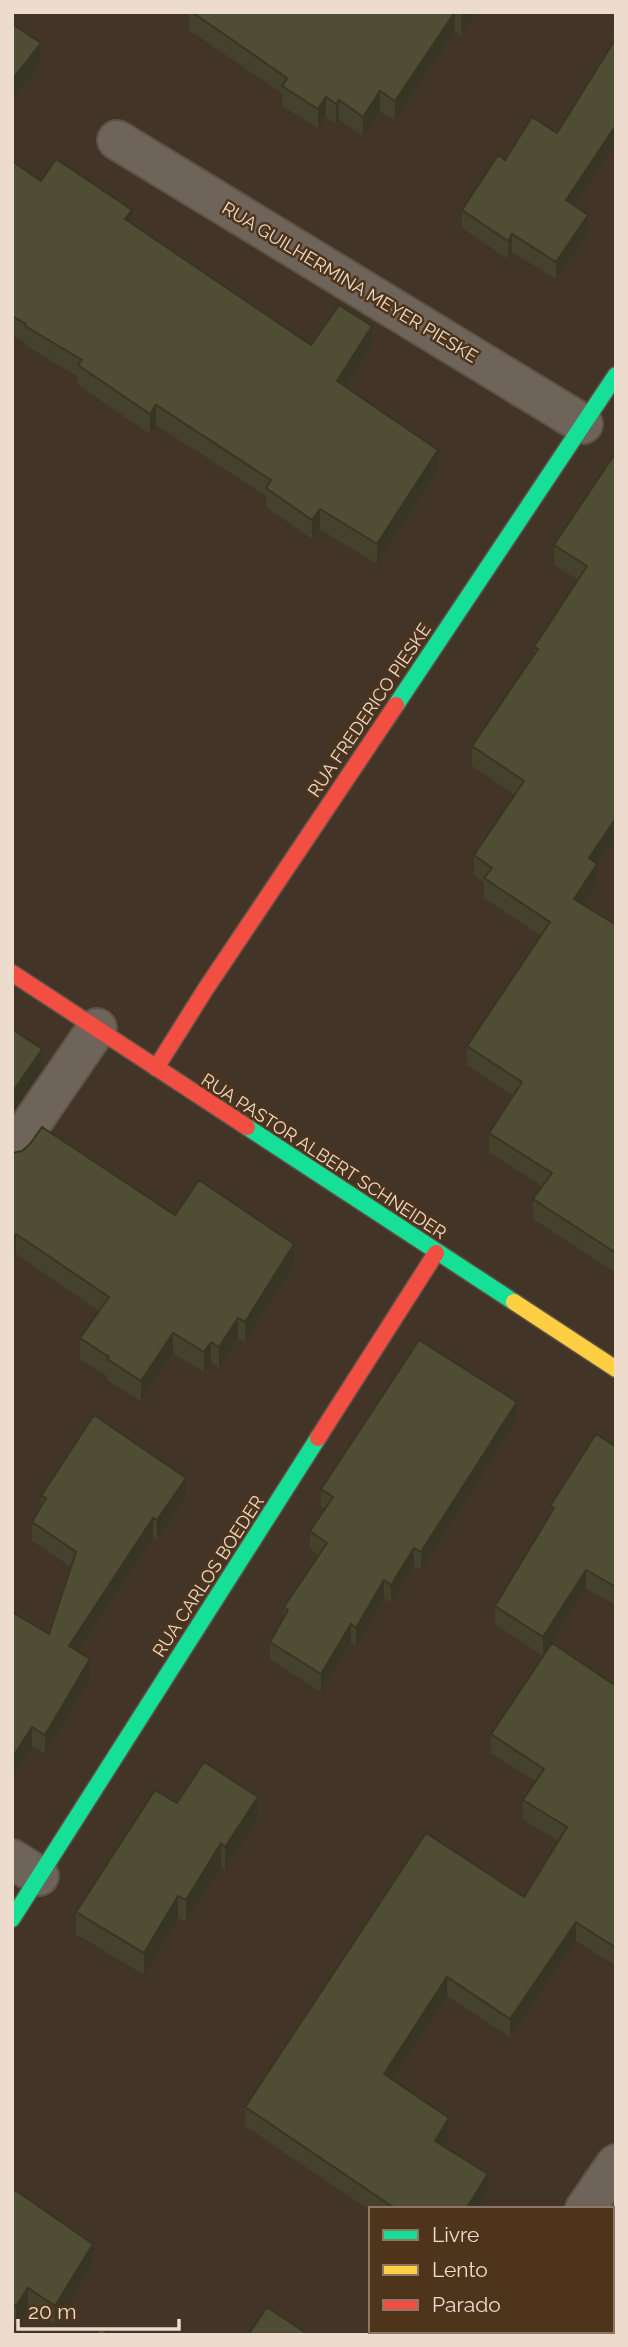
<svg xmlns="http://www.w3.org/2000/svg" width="628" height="2347" viewBox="0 0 628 2347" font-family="Raleway,sans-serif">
	<rect width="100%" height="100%" fill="#423427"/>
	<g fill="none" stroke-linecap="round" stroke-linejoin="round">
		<defs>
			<path id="street" d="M 117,140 L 583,424
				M 12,1152 L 97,1028
				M 12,1859 L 39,1876
				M 585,2209 L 616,2164
				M 498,2335 L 501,2331"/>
			<path id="fast" d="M 396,705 L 616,375
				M 247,1127 L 514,1302
				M 12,1919 L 318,1438"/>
			<path id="slow" d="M 514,1302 L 616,1369"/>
			<path id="jam" d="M 12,973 L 247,1127
				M 156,1068 L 205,990 L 396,705
				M 318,1438 L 436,1253"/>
		</defs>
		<use href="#street" stroke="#5e5246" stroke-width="42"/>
		<use href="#fast" stroke="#5e5246" stroke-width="19"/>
		<use href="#slow" stroke="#5e5246" stroke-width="19"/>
		<use href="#jam" stroke="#5e5246" stroke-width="19"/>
		<use href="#street" stroke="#6f645a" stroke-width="38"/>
		<use href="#fast" stroke="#16e098" stroke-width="16"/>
		<use href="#slow" stroke="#ffcf43" stroke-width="16"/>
		<use href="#jam" stroke="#f24e42" stroke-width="16"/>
	</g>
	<path fill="#44422d" d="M 189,12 L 477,12 L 461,36 L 455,31 L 395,120 L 380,111 L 363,136 L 339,120 L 336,124 L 326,117 L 318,128 L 282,106 L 282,93 L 189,30 Z
		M 616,24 L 616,143 L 574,205 L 588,232 L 556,279 L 512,252 L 508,259 L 462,228 L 462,210 L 505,160 L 557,133 L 613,43 L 613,28 Z
		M 12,161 L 41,181 L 132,224 L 311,345 L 372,346 L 346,387 L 438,470 L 377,564 L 320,529 L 312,539 L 266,507 L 266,496 L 156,425 L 150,434 L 78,385 L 78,377 L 25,345 L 25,342 L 12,335 Z
		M 616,456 L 616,837 L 597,864 L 597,883 L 583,905 L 616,925 L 616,1273 L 533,1219 L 533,1199 L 542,1186 L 489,1152 L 489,1133 L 513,1096 L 467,1065 L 467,1046 L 541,936 L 484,898 L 484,882 L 474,875 L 474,855 L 515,795 L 472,766 L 472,746 L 534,655 L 534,647 L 578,580 L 554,565 L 554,545 Z
		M 12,1153 L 175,1215 L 294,1264 L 245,1342 L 238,1338 L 219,1368 L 211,1362 L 204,1372 L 173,1353 L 141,1401 L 107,1380 L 107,1376 L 80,1359 L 80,1338 L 99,1311 L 16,1254 L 12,1259 Z
		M 517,1420 L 421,1570 L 414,1566 L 391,1603 L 384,1598 L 356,1646 L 351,1642 L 321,1692 L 270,1659 L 270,1642 L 284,1616 L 284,1607 L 319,1555 L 310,1549 L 310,1531 L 325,1509 L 321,1507 L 321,1489 Z
		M 616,1447 L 616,1606 L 586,1588 L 543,1656 L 495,1624 L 495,1606 L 550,1514 L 550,1506 Z
		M 41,1496 L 186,1497 L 157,1539 L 153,1537 L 78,1652 L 90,1678 L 45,1754 L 32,1746 L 12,1777 L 49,1634 L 71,1567 L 32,1541 L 32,1522 L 41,1507 Z
		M 616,1686 L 616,1966 L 576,1941 L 510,2037 L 447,1996 L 393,2080 L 449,2137 L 443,2146 L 488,2193 L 478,2209 L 371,2209 L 371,2211 L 245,2126 L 245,2107 L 524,1897 L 558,1841 L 523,1819 L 523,1800 L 536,1782 L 491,1753 L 491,1734 Z
		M 177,1803 L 258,1819 L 225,1869 L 221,1866 L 186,1922 L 178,1918 L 144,1975 L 76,1934 L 76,1912 Z
		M 12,2188 L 93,2264 L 55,2325 L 28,2308 L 16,2326 L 12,2323 Z"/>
	<path fill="#373624" d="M 455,12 L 455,31 L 395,120 L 395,101 Z
		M 463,12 L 477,12 L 461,36 L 461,16 Z
		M 41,43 L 41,62 L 12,100 L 12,80 Z
		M 380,91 L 380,111 L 363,136 L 363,117 Z
		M 326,97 L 326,117 L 318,128 L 318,109 Z
		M 339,100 L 339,120 L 336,124 L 336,104 Z
		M 616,125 L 616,143 L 566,218 L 566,200 Z
		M 132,210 L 132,230 L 125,219 Z
		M 588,215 L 588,232 L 556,279 L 556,262 Z
		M 512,234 L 512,252 L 508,259 L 508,241 Z
		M 372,326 L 372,346 L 337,401 L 337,381 Z
		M 156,405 L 156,425 L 150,434 L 150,414 Z
		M 438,450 L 438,470 L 377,564 L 377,544 Z
		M 320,509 L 320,529 L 312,539 L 312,520 Z
		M 616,818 L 616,837 L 597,864 L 597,883 L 574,918 L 574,899 L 589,858 Z
		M 42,1049 L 42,1069 L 12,1113 L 12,1093 Z
		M 16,1234 L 16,1254 L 12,1259 L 12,1239 Z
		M 294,1244 L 294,1264 L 245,1342 L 245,1322 Z
		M 238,1318 L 238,1338 L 219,1368 L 219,1347 Z
		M 173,1333 L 173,1353 L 141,1401 L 141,1381 Z
		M 211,1342 L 211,1362 L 204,1372 L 204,1352 Z
		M 517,1402 L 517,1420 L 421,1570 L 421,1552 Z
		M 186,1478 L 186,1497 L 157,1539 L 157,1520 Z
		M 153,1518 L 153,1537 L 69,1665 L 69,1646 Z
		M 414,1548 L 414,1566 L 391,1603 L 391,1585 Z
		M 586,1570 L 586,1588 L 543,1656 L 543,1637 Z
		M 384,1580 L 384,1598 L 356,1646 L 356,1628 Z
		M 351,1624 L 351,1642 L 321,1692 L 321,1674 Z
		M 90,1659 L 90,1678 L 45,1754 L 45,1735 Z
		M 32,1727 L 32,1746 L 12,1777 L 12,1758 Z
		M 258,1797 L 258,1819 L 225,1869 L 225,1847 Z
		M 221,1843 L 221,1866 L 186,1922 L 186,1900 Z
		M 178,1896 L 178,1918 L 144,1975 L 144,1953 Z
		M 576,1922 L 576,1941 L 510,2037 L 510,2019 Z
		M 447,1977 L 447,1996 L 384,2093 L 384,2074 Z
		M 449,2118 L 449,2137 L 435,2160 L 435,2141 Z
		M 488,2174 L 488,2193 L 478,2209 L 466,2209 Z
		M 93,2244 L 93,2264 L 55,2325 L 55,2306 Z
		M 28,2288 L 28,2308 L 16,2326 L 16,2306 Z"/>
	<path fill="#4f4d34" stroke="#373624" stroke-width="2" d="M 192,12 L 455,12 L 395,101 L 380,91 L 363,117 L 339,100 L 336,104 L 326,97 L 318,109 L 282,86 L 287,78 Z
		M 12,24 L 41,43 L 12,80 Z
		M 616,38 L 616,125 L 566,200 L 588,215 L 556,262 L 512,234 L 508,241 L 462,210 L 498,155 L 505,160 L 532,117 L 557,133 Z
		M 56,159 L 132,210 L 125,219 L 311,345 L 339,305 L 372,326 L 337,381 L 438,450 L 377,544 L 320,509 L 312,520 L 266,488 L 271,480 L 156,405 L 150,414 L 78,365 L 82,360 L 25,326 L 26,324 L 12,316 L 12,161 L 41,181 Z
		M 614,455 L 616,456 L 616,818 L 589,858 L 597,864 L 574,899 L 616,925 L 616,1253 L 533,1199 L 552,1173 L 489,1133 L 522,1082 L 467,1046 L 550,922 L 484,878 L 492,868 L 474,855 L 524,781 L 472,746 L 538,649 L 534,647 L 587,566 L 554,545 Z
		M 12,1029 L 42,1049 L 12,1093 Z
		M 42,1127 L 175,1215 L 199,1180 L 294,1244 L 245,1322 L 238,1318 L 219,1347 L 211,1342 L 204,1352 L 173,1333 L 141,1381 L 107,1359 L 109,1357 L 80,1338 L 109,1297 L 16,1234 L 12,1239 L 12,1153 L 22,1151 L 30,1144 Z
		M 419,1340 L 517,1402 L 421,1552 L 414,1548 L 391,1585 L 384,1580 L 356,1628 L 351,1624 L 321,1674 L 270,1642 L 288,1610 L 284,1607 L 327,1543 L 310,1531 L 333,1497 L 321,1489 Z
		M 94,1415 L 186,1478 L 157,1520 L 153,1518 L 69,1646 L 90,1659 L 45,1735 L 32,1727 L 12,1758 L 12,1612 L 49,1634 L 76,1552 L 32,1522 L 46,1498 L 41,1496 Z
		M 596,1434 L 616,1447 L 616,1587 L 586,1570 L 543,1637 L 495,1606 L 554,1508 L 550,1506 Z
		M 552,1643 L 616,1686 L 616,1948 L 576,1922 L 510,2019 L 447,1977 L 384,2074 L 449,2118 L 435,2141 L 488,2174 L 466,2209 L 396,2209 L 245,2107 L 426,1833 L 524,1897 L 567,1827 L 523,1800 L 544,1769 L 491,1734 Z
		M 204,1762 L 258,1797 L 225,1847 L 221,1843 L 186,1900 L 178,1896 L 144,1953 L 76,1912 L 155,1790 L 177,1803 Z
		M 12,2188 L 93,2244 L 55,2306 L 28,2288 L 16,2306 L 12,2303 Z
		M 267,2307 L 309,2335 L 248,2335 Z
		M 100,2328 L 111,2335 L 96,2335 Z"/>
	<g text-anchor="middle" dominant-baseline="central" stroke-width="5" stroke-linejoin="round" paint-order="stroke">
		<g font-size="18" fill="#eddccd" stroke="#4e341b">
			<text transform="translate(350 282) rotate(31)">RUA GUILHERMINA MEYER PIESKE</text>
			<text transform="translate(369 710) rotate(-56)">RUA FREDERICO PIESKE</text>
			<text transform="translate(324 1156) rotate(33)">RUA PASTOR ALBERT SCHNEIDER</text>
			<text transform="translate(208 1576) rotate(-57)">RUA CARLOS BOEDER</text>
		</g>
	</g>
	<rect width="628" height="2347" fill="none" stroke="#eddccd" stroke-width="28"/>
	<rect x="369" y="2207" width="245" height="126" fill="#4e341b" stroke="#8e7762" stroke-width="2"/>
	<rect x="383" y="2230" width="35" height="10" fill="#16e098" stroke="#8e7762" stroke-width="2"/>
	<text x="432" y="2242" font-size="21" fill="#eddccd">Livre</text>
	<rect x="383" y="2265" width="35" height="10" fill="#ffcf43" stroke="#8e7762" stroke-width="2"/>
	<text x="432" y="2277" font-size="21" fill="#eddccd">Lento</text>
	<rect x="383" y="2300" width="35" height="10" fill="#f24e42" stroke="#8e7762" stroke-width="2"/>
	<text x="432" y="2312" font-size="21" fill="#eddccd">Parado</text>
	<path d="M18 2319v10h161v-10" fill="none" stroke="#eddccd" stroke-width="3.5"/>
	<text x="28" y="2319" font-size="21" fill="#eddccd" stroke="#4e341b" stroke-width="5" paint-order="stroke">20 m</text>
</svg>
